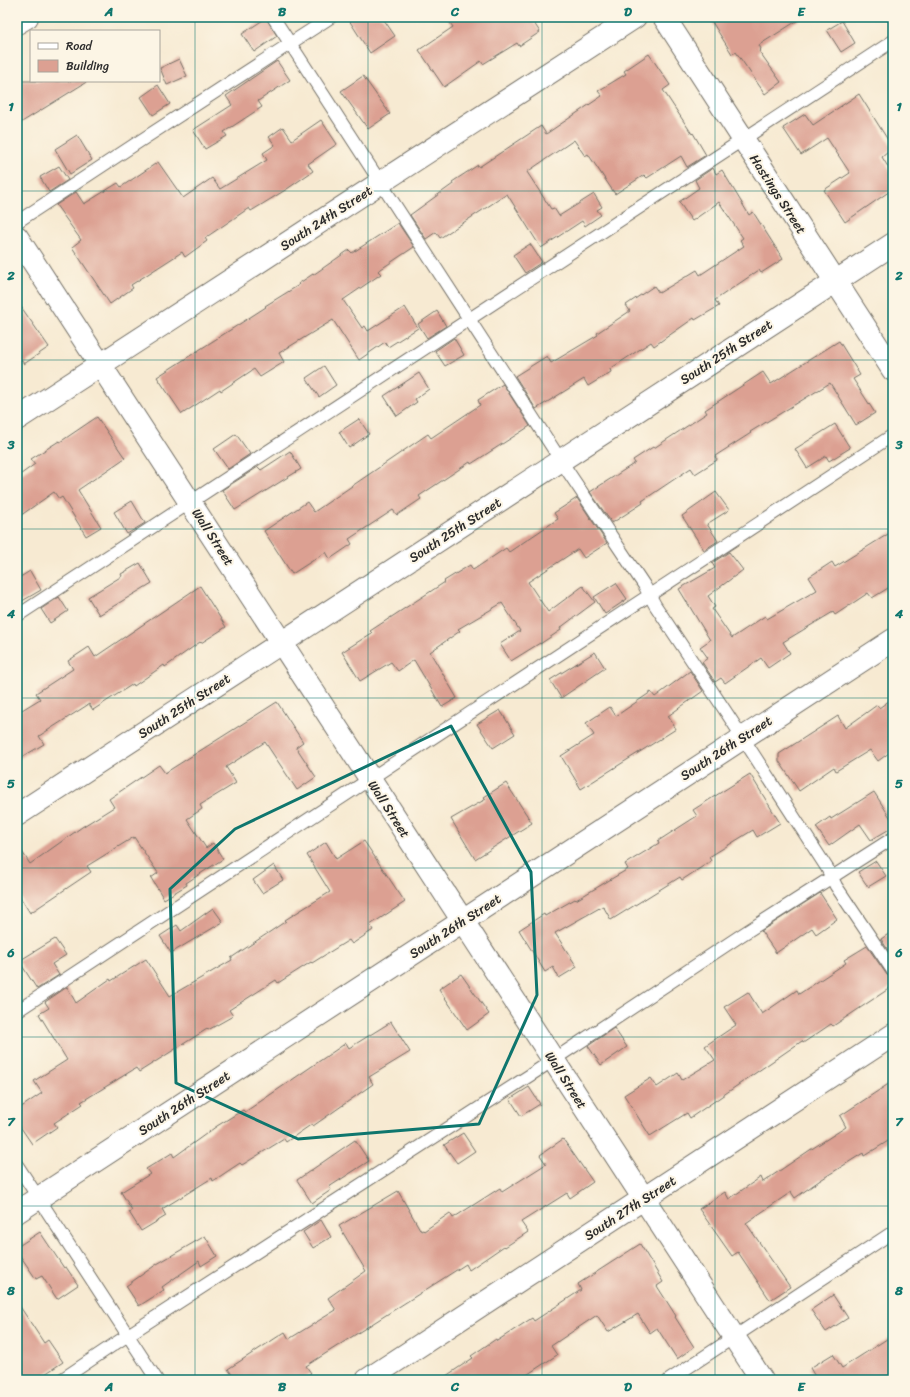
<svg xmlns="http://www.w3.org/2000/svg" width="910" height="1397" viewBox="0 0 910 1397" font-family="Sriracha,sans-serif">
	<rect width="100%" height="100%" fill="#fcf5e5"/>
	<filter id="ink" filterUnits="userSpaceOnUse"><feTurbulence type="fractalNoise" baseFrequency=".025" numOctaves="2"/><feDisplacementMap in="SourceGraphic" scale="8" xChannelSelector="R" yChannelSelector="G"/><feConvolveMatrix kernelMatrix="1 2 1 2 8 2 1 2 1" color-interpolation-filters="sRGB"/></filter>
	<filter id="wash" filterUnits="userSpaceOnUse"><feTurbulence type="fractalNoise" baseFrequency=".012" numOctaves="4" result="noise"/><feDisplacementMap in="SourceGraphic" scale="16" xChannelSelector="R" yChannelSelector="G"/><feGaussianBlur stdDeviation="0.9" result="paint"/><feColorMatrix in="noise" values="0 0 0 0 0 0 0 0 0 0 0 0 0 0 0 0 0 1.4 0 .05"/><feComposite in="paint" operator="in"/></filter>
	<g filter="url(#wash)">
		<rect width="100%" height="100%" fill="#f7ead2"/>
		<g id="blocks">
			<path fill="#dca092" d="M 347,17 L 382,17 L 395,36 L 370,53 Z
				M 446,17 L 530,17 L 540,32 L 519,46 L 517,43 L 483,64 L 481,61 L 444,87 L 419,50 L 453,27 Z
				M 709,17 L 803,17 L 759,45 L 761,49 L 759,51 L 781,82 L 765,94 L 736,52 L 732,54 Z
				M 266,18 L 277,36 L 254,52 L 242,34 Z
				M 842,21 L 855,43 L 841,52 L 827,30 Z
				M 649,54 L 670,85 L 663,90 L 692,134 L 693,133 L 706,155 L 687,167 L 681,156 L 647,178 L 644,175 L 615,194 L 588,154 L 585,156 L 574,140 L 527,172 L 551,209 L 554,208 L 559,216 L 594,194 L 602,207 L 597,210 L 601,215 L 585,226 L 582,221 L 541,248 L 507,194 L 440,238 L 436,232 L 426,239 L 410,215 L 453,184 L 452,182 L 478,165 L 479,167 L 541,126 L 546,134 L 602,96 L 598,91 L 626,74 L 624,71 Z
				M 179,59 L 187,76 L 167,85 L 160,68 Z
				M 277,61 L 290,80 L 258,101 L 262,107 L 224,132 L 227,136 L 205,149 L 193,130 L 232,105 L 226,96 Z
				M 363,76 L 390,114 L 368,129 L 341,91 Z
				M 17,81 L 88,81 L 17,125 Z
				M 158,85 L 170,104 L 153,115 L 141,97 Z
				M 859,94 L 893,148 L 882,157 L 893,175 L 893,189 L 845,222 L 824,190 L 850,173 L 827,138 L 801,155 L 783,128 L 805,114 L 813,125 Z
				M 321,120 L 337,144 L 308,164 L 313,171 L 287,189 L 251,211 L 249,208 L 205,238 L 207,241 L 185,257 L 182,252 L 131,285 L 133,288 L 110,304 L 72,247 L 81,240 L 56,205 L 76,192 L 84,204 L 118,183 L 121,187 L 158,162 L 183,198 L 212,178 L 220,189 L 267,160 L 263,153 L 275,145 L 269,137 L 283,127 L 292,140 Z
				M 77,135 L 92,160 L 70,174 L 55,149 Z
				M 59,166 L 68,180 L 49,192 L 40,177 Z
				M 713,168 L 716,174 L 722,170 L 749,215 L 753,212 L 783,259 L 761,273 L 759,270 L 715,300 L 719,306 L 695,320 L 694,318 L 654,346 L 651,342 L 610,369 L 611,372 L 588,386 L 584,379 L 536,409 L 515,376 L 547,356 L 551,363 L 598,335 L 597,333 L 630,311 L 626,305 L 654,286 L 659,293 L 697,270 L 700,275 L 744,246 L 740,240 L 743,238 L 719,202 L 692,221 L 679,202 L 699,188 L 695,180 Z
				M 398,223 L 414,247 L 378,271 L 381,274 L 343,300 L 362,328 L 365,326 L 368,331 L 405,307 L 418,328 L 388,347 L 385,342 L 359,360 L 333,320 L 279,353 L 284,362 L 260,377 L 254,369 L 221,391 L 220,389 L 182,414 L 157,377 L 266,307 L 265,306 L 299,285 L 298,284 L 313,274 L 313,275 L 349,250 L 352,253 Z
				M 530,244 L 542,262 L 525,273 L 513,255 Z
				M 17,301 L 49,347 L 24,364 L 17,354 Z
				M 437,311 L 446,326 L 427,338 L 418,324 Z
				M 454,338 L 464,355 L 445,366 L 435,351 Z
				M 839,341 L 860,375 L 853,379 L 875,413 L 856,425 L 830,383 L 750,432 L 751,433 L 715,456 L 717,460 L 695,474 L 691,468 L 642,501 L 643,503 L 612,523 L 590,492 L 635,463 L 633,460 L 653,447 L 654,448 L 707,413 L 705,410 L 763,372 L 771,384 Z
				M 324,366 L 336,385 L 319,397 L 306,378 Z
				M 419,373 L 429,389 L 415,399 L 417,402 L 397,416 L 384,396 Z
				M 503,384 L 530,426 L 471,464 L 470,462 L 419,496 L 421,499 L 397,515 L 393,510 L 349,539 L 352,544 L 330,559 L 326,552 L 292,574 L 264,531 L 307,502 L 314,512 L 428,434 L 431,438 L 480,405 L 478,400 Z
				M 97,417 L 125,458 L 78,490 L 101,527 L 86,536 L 62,497 L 59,499 L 54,492 L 17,518 L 17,477 L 35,464 L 31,459 L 59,441 L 60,442 Z
				M 359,419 L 369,434 L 349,448 L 339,432 Z
				M 835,424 L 850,448 L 829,461 L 826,456 L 807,468 L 795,449 Z
				M 236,434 L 250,454 L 228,469 L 214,449 Z
				M 290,451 L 301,469 L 235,510 L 222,490 L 258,467 L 261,470 Z
				M 716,492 L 729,510 L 707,524 L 718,541 L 704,550 L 682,516 Z
				M 577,498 L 607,543 L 584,558 L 578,549 L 528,582 L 548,612 L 583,586 L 595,602 L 560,628 L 561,630 L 540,644 L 540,643 L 511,661 L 500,644 L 520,631 L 502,603 L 458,629 L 460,631 L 430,652 L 457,698 L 442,707 L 414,660 L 398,671 L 391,662 L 360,681 L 342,652 L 372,633 L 370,631 L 445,582 L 444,581 L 470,565 L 473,570 L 506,548 L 509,552 L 558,519 L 554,513 Z
				M 132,501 L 145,523 L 127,534 L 114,512 Z
				M 893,531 L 893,585 L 872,598 L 868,593 L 835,615 L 833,612 L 783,642 L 790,653 L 768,668 L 761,658 L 725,683 L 721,678 L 715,682 L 702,662 L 708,658 L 700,647 L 710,640 L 679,589 L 715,568 L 712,563 L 729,552 L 743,570 L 708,596 L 715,607 L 712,609 L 732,638 L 765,616 L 767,619 L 817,590 L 809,577 L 832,562 L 835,567 Z
				M 140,563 L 152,583 L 99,615 L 88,597 L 122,576 L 121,574 Z
				M 30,571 L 41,590 L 17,604 L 17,579 Z
				M 616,583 L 627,599 L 605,614 L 594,597 Z
				M 200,586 L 226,627 L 201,643 L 200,642 L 165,667 L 164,665 L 134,686 L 133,684 L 93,710 L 89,704 L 39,736 L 44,744 L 17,760 L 17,713 L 40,699 L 36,693 L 73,669 L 68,661 L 89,647 L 95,657 Z
				M 59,597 L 68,611 L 50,623 L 41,609 Z
				M 595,652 L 605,668 L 561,698 L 550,680 Z
				M 690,671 L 703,691 L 668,716 L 676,729 L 581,789 L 561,756 L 594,735 L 586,723 L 610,707 L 616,716 L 651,692 L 655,697 Z
				M 893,698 L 893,750 L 878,761 L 870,750 L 836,771 L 834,767 L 799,791 L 779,761 L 779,754 L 838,716 L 845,728 L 877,705 L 879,708 Z
				M 277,702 L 303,742 L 296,747 L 316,777 L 297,790 L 265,742 L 226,767 L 236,783 L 200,805 L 202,809 L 187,819 L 206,848 L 213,843 L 223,859 L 186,883 L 187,885 L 164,899 L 151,878 L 158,873 L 134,837 L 87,866 L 91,872 L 30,913 L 17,892 L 17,844 L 30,864 L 82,827 L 114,807 L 109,799 L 159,765 L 165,773 Z
				M 500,710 L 515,734 L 493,748 L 477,724 Z
				M 750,774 L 780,823 L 757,837 L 753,830 L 709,857 L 711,861 L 682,880 L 680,877 L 611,920 L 603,906 L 555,933 L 577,967 L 559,978 L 553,967 L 545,972 L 519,930 L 544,914 L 545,916 L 575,899 L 576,900 L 628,869 L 625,864 L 659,843 L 658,841 L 697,816 L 693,810 Z
				M 506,783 L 532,823 L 475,859 L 451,819 L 486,799 L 484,797 Z
				M 874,792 L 893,822 L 893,827 L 871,840 L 860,824 L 829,846 L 816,827 L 830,817 L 831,819 Z
				M 364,841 L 405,902 L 370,925 L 373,930 L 352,944 L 349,940 L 312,963 L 311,962 L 278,983 L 276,980 L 229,1010 L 233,1016 L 208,1030 L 207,1029 L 139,1072 L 136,1068 L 81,1102 L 83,1104 L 54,1123 L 57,1127 L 32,1144 L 17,1122 L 17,1110 L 42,1093 L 34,1081 L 67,1060 L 39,1014 L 49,1008 L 45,1002 L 67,987 L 76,1003 L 110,979 L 111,981 L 146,959 L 170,996 L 232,960 L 231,958 L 286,921 L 285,920 L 330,892 L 307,855 L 326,842 L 336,859 Z
				M 876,861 L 886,876 L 868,887 L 858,872 Z
				M 274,865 L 283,880 L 262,893 L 253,880 Z
				M 820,893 L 837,919 L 816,934 L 812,928 L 776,953 L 761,931 Z
				M 213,908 L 223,922 L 171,953 L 160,936 L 177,925 L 181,931 Z
				M 893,931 L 893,958 L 881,939 Z
				M 55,939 L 66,955 L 52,964 L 59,975 L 37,989 L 19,961 Z
				M 867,946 L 887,975 L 893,978 L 893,986 L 833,1026 L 831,1024 L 803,1043 L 802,1041 L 690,1118 L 687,1113 L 650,1136 L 624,1095 L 651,1078 L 657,1087 L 678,1073 L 682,1080 L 715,1060 L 705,1046 L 736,1025 L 724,1007 L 748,992 L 762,1014 L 797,990 L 799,994 L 846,963 L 844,960 Z
				M 461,974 L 489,1014 L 467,1030 L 439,989 Z
				M 391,1022 L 410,1052 L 369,1077 L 373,1084 L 313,1126 L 312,1124 L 286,1142 L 284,1139 L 242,1165 L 240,1163 L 213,1181 L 212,1178 L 162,1209 L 166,1216 L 141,1231 L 129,1212 L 132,1210 L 121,1192 L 150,1174 L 146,1169 L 172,1153 L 174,1157 L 217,1126 L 243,1110 L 245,1112 L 346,1043 L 349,1048 Z
				M 614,1028 L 627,1047 L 601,1065 L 588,1046 Z
				M 893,1081 L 893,1138 L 864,1156 L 863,1153 L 819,1181 L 795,1198 L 791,1192 L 746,1223 L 790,1287 L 770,1300 L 738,1252 L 732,1256 L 699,1209 L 725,1192 L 729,1199 L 761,1177 L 763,1182 L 810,1150 L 846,1127 L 840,1116 Z
				M 529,1087 L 540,1104 L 521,1116 L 510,1099 Z
				M 463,1133 L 475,1151 L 457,1163 L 444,1145 Z
				M 563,1139 L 593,1182 L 570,1198 L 567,1193 L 521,1222 L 528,1232 L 505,1247 L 504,1246 L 469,1270 L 466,1264 L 306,1366 L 311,1373 L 300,1380 L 236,1380 L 228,1369 L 285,1332 L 289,1339 L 336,1310 L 328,1298 L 366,1271 L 339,1226 L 398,1191 L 421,1231 L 423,1230 L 424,1231 L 450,1213 L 453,1218 L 500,1188 L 502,1192 L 546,1164 L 540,1155 Z
				M 355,1140 L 369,1161 L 329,1187 L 331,1190 L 312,1203 L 297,1180 Z
				M 321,1220 L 331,1237 L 313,1248 L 303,1232 Z
				M 40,1232 L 64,1268 L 66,1267 L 78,1285 L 57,1299 L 42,1276 L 36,1279 L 17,1251 L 17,1247 Z
				M 205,1236 L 217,1256 L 201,1266 L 199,1261 L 162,1287 L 164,1290 L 139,1306 L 126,1286 L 157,1264 Z
				M 640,1244 L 663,1282 L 657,1286 L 676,1316 L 675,1317 L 694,1347 L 677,1359 L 657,1328 L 650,1333 L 638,1314 L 608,1332 L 597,1315 L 551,1346 L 557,1355 L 519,1380 L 440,1380 L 473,1358 L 471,1356 L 496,1339 L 497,1341 L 532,1318 L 534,1321 L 581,1290 L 578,1284 Z
				M 833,1295 L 848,1318 L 826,1332 L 811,1310 Z
				M 17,1302 L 44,1343 L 48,1340 L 63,1362 L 36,1380 L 17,1380 Z
				M 893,1335 L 893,1380 L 817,1380 L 810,1368 L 833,1354 L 842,1368 Z"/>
		</g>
	</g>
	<g filter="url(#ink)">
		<use href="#blocks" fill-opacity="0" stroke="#726e65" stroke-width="1"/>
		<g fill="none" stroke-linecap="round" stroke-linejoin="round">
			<defs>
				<path id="service" d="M 273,17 L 569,473 L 644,585 L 655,605 L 728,715 L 827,868 L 836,886 L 893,971
					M 17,222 L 140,141 L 331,17
					M 17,616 L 893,41
					M 17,1011 L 893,435
					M 17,1165 L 157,1380
					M 61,1380 L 128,1335 L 535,1072 L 740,936 L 893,838
					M 669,1380 L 893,1232"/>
				<path id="minor" d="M 664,17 L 893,370
					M 17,23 L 27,17
					M 17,237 L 762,1380
					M 17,419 L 635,17
					M 17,815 L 893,244
					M 367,1380 L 893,1035"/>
				<path id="tertiary" d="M 17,1212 L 893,640"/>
			</defs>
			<use href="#service" stroke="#726e65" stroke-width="14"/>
			<use href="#minor" stroke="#726e65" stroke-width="24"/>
			<use href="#tertiary" stroke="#726e65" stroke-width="24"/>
			<use href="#service" stroke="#fff" stroke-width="12"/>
			<use href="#minor" stroke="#fff" stroke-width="22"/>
			<use href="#tertiary" stroke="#fff" stroke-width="22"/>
		</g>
	</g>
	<path fill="none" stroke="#0f766e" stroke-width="3" stroke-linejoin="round" d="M 451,726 L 531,872 L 537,995 L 479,1124 L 298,1139 L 176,1083 L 170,889 L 235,829 Z"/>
	<path fill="none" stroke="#0f766e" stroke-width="1" stroke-opacity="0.55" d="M 195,17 L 195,1380M 368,17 L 368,1380M 542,17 L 542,1380M 715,17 L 715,1380M 17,191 L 893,191M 17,360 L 893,360M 17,529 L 893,529M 17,698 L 893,698M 17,868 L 893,868M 17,1037 L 893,1037M 17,1206 L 893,1206"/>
	<g text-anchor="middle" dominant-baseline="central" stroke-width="4" stroke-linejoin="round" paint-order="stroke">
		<g font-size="13" fill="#2b2b2b" stroke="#fcf5e5">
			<text transform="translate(778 194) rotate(57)">Hastings Street</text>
			<text transform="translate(326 218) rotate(-33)">South 24th Street</text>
			<text transform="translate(726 352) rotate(-33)">South 25th Street</text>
			<text transform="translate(455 530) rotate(-33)">South 25th Street</text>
			<text transform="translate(213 537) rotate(57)">Wall Street</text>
			<text transform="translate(184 706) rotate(-33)">South 25th Street</text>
			<text transform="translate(726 748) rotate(-33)">South 26th Street</text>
			<text transform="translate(389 809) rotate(57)">Wall Street</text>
			<text transform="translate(455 926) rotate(-33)">South 26th Street</text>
			<text transform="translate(566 1080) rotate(57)">Wall Street</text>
			<text transform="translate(184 1103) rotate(-33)">South 26th Street</text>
			<text transform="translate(630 1208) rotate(-33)">South 27th Street</text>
		</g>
	</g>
	<rect width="910" height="1397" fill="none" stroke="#fcf5e5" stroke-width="44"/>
	<rect x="30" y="30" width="130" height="52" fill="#fcf5e5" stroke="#a8a49b"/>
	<rect x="38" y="43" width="20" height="6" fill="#ffffff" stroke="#a8a49b"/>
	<text x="66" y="50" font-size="12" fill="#2b2b2b">Road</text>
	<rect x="38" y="60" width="20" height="12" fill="#dca092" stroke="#a8a49b"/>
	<text x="66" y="70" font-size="12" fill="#2b2b2b">Building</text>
	<rect x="22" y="22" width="866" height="1353" fill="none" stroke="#0f766e" stroke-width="1.5"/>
	<g font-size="13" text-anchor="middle" font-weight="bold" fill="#0f766e">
		<text x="109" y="16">A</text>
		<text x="282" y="16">B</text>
		<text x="455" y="16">C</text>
		<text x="628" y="16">D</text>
		<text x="801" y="16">E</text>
		<text x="11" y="111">1</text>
		<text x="899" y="111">1</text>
		<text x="11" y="280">2</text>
		<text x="899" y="280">2</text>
		<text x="11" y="449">3</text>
		<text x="899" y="449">3</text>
		<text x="11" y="618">4</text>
		<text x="899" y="618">4</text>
		<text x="11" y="788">5</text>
		<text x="899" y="788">5</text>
		<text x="11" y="957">6</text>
		<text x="899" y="957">6</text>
		<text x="11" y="1126">7</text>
		<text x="899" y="1126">7</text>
		<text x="11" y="1295">8</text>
		<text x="899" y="1295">8</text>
		<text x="109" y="1391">A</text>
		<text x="282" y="1391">B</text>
		<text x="455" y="1391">C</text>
		<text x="628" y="1391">D</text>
		<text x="801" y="1391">E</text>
	</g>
</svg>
